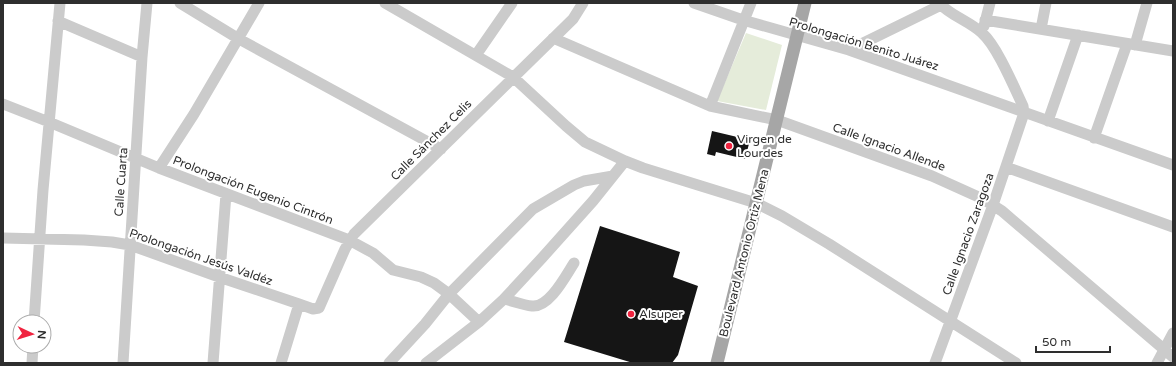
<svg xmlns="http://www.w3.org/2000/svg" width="1176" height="366" viewBox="0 0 1176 366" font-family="'Varela Round',sans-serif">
	<rect width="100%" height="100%" fill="#fff"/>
	<path fill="#e5ecda" d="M 746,33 L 782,45 L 766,110 L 717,101 Z"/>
	<path fill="#151515" d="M 712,131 L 750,140 L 745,159 L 716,152 L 715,156 L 707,154 Z
		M 600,226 L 680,252 L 673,277 L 698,286 L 678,355 L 672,363 L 633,363 L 564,342 Z"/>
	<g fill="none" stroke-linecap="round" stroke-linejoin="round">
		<path stroke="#cbcbcb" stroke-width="11" d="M 180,3 L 239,39 L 441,149
			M 385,3 L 513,77 L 566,126 L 585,142 L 625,161 L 643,168 L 756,203 L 782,216 L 829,244 L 1016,363
			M 694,3 L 743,20 L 849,50 L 1173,165
			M 985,20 L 1173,51
			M 58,21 L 142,57
			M 984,26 L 990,3
			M 1041,29 L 1046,3
			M 553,38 L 710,106 L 777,120 L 791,125 L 932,176 L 983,199 L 1002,211 L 1173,357
			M 1135,45 L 1147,3
			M 849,50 L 941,5
			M 476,55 L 512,3
			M 3,104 L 49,122 L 159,168 L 349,240 L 373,253 L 393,270 L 421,277 L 434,283 L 449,294 L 479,322
			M 710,106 L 751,3
			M 1048,121 L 1078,35
			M 1094,138 L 1127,44
			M 1006,167 L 1173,227
			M 159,168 L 194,114 L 259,3
			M 3,238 L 84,240 L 112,242 L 130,245 L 219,277 L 299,304 L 313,309 L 319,308 L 345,249 L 354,234 L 573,19 L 583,3
			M 504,299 C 513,301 523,305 532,306 C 549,308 565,277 574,263
			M 34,322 L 43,190 L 60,3
			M 32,363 L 33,346
			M 123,363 L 142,57 L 147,3
			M 213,363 L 226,194
			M 281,363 L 299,304
			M 389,363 L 425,324 L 449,294 L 533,209 L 574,185 L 584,181 L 613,176
			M 426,363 L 479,322 L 504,299 L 542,258 L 593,201 L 625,161
			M 935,363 L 993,205 L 1024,113 L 1023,106 C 1014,87 997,46 982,33 C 969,21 951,16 939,3
			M 1157,363 L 1173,333"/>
		<path stroke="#a6a6a6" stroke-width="13" d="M 717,363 L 805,3"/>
	</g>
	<g fill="#f02440" stroke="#fff" stroke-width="1.5">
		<circle cx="729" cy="146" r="4"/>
		<circle cx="631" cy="314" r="4"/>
	</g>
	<g text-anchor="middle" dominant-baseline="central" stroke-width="4" stroke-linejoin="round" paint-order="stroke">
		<g font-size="12" fill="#2e2e2e" stroke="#fff">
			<text transform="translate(864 44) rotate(17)">Prolongación Benito Juárez</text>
			<text transform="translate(431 140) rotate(-45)">Calle Sánchez Celis</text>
			<text transform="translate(889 147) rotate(20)">Calle Ignacio Allende</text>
			<text transform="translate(121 182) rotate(-86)">Calle Cuarta</text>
			<text transform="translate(253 190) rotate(21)">Prolongación Eugenio Cintrón</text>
			<text transform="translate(968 234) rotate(-70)">Calle Ignacio Zaragoza</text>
			<text transform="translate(744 253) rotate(-76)">Boulevard Antonio Ortiz Mena</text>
			<text transform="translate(201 257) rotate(19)">Prolongación Jesús Valdéz</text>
		</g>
		<g font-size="12" fill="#2e2e2e" stroke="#fff" text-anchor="start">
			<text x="737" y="139">Virgen de<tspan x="737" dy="14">Lourdes</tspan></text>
			<text x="639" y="314">Alsuper</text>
		</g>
	</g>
	<rect width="1176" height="366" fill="none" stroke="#2e2e2e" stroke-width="8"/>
	<g transform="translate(32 334) rotate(94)"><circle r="19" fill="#ffffff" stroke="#ababab"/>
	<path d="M0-3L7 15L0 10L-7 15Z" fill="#f02440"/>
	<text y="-6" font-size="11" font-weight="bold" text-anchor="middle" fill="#2e2e2e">N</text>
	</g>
	<path d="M1036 346v6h74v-6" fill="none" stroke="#2e2e2e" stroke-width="2"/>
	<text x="1042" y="346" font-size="12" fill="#2e2e2e" stroke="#ffffff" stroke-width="3" paint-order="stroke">50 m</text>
</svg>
